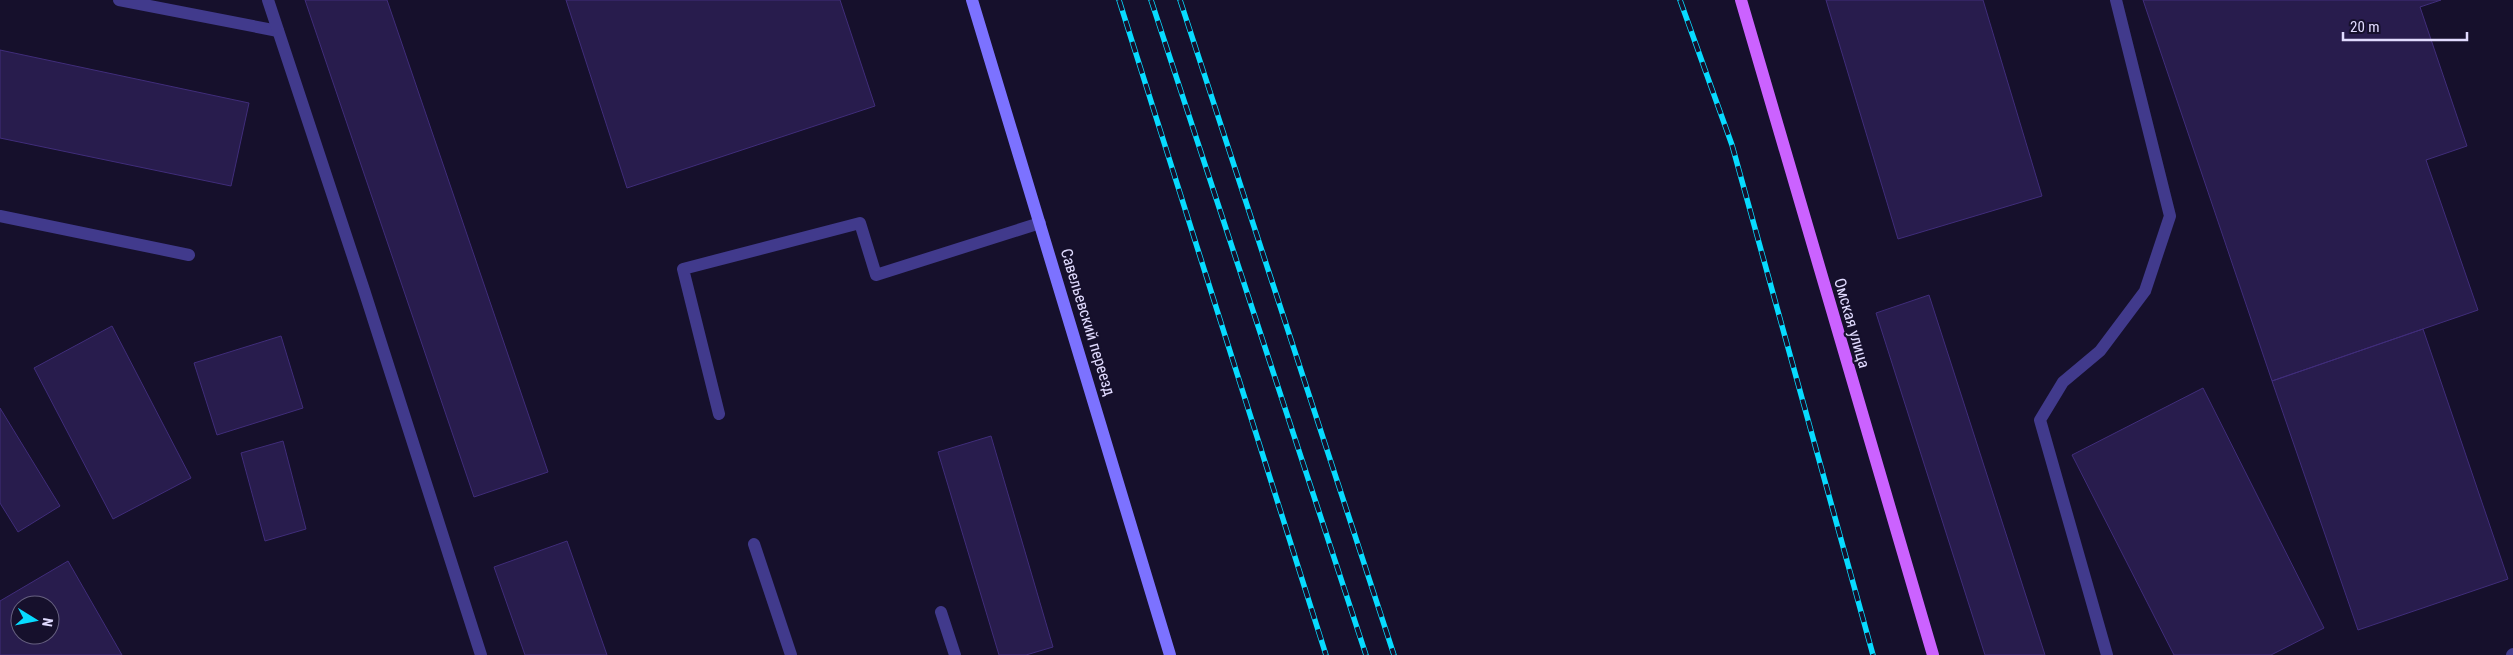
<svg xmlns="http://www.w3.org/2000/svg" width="2513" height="655" viewBox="0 0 2513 655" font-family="'Roboto Condensed',sans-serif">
	<rect width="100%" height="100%" fill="#16102c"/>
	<path fill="#281c4d" stroke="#402d7a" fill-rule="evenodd" d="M 305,0 L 387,0 L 548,472 L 474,497 Z
		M 566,0 L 840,0 L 875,106 L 627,188 Z
		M 1826,0 L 1983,0 L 2042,196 L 1898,239 Z
		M 2143,0 L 2441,0 L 2420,7 L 2467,146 L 2426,160 L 2478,310 L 2272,381 Z
		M 0,50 L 249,103 L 231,186 L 0,138 Z
		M 1929,295 L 2045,655 L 1985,655 L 1876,313 Z
		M 112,326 L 191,478 L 113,519 L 34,368 Z
		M 2423,329 L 2508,579 L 2358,630 L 2272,381 Z
		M 281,336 L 303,408 L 217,435 L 194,363 Z
		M 2203,388 L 2324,628 L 2271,655 L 2174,655 L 2072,455 Z
		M 0,408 L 60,506 L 18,532 L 0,503 Z
		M 991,436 L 1053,647 L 1026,655 L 999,655 L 938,452 Z
		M 283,441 L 306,529 L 265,541 L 241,453 Z
		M 567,541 L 607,655 L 525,655 L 494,567 Z
		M 68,561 L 122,655 L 0,655 L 0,601 ZM 20,605 L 50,605 L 50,635 L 20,635 Z"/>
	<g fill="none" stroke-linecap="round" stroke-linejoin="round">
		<path stroke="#413a8c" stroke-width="12" d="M 119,0 L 278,31
			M 0,216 L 189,255
			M 719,414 L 683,269 L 860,223 L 876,275 L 1040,223
			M 754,544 L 791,655
			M 941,612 L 955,655
			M 2107,655 L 2040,420 L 2063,382 L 2100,351 L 2145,291 L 2170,216 L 2116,0
			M 2512,655 L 2513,654"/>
		<path stroke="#413a8c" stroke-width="12" d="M 268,0 L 364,290 L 481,655"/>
		<path stroke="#7c72ff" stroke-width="12" d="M 972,0 L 1170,655"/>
		<path stroke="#cb62ff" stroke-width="12" d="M 1741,0 L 1933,655"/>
		<defs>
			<path id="rail" d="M 1119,0 L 1326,655
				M 1151,0 L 1366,655
				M 1180,0 L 1394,655
				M 1680,0 L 1732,145 L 1873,655"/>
		</defs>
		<use href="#rail" stroke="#07dbff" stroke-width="5.5"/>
		<use href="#rail" stroke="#16102c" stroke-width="4" stroke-dasharray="11" stroke-linecap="butt"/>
	</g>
	<g text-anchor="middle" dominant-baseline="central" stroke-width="4.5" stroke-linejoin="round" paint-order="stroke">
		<g font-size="16" fill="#e1dbff" stroke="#16102c">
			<text transform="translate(1088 322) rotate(73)">Савельевский переезд</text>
			<text transform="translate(1852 323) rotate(74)">Омская улица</text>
		</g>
	</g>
	<g transform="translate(35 620) rotate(100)"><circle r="24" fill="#16102c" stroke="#676180"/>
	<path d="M0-4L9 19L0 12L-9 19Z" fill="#07dbff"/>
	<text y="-8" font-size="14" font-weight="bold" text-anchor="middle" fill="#e1dbff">N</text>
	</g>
	<path d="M2343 32v8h124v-8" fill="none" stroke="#e1dbff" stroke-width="2.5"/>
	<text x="2350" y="32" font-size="15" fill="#e1dbff" stroke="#16102c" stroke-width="4" paint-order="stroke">20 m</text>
</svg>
